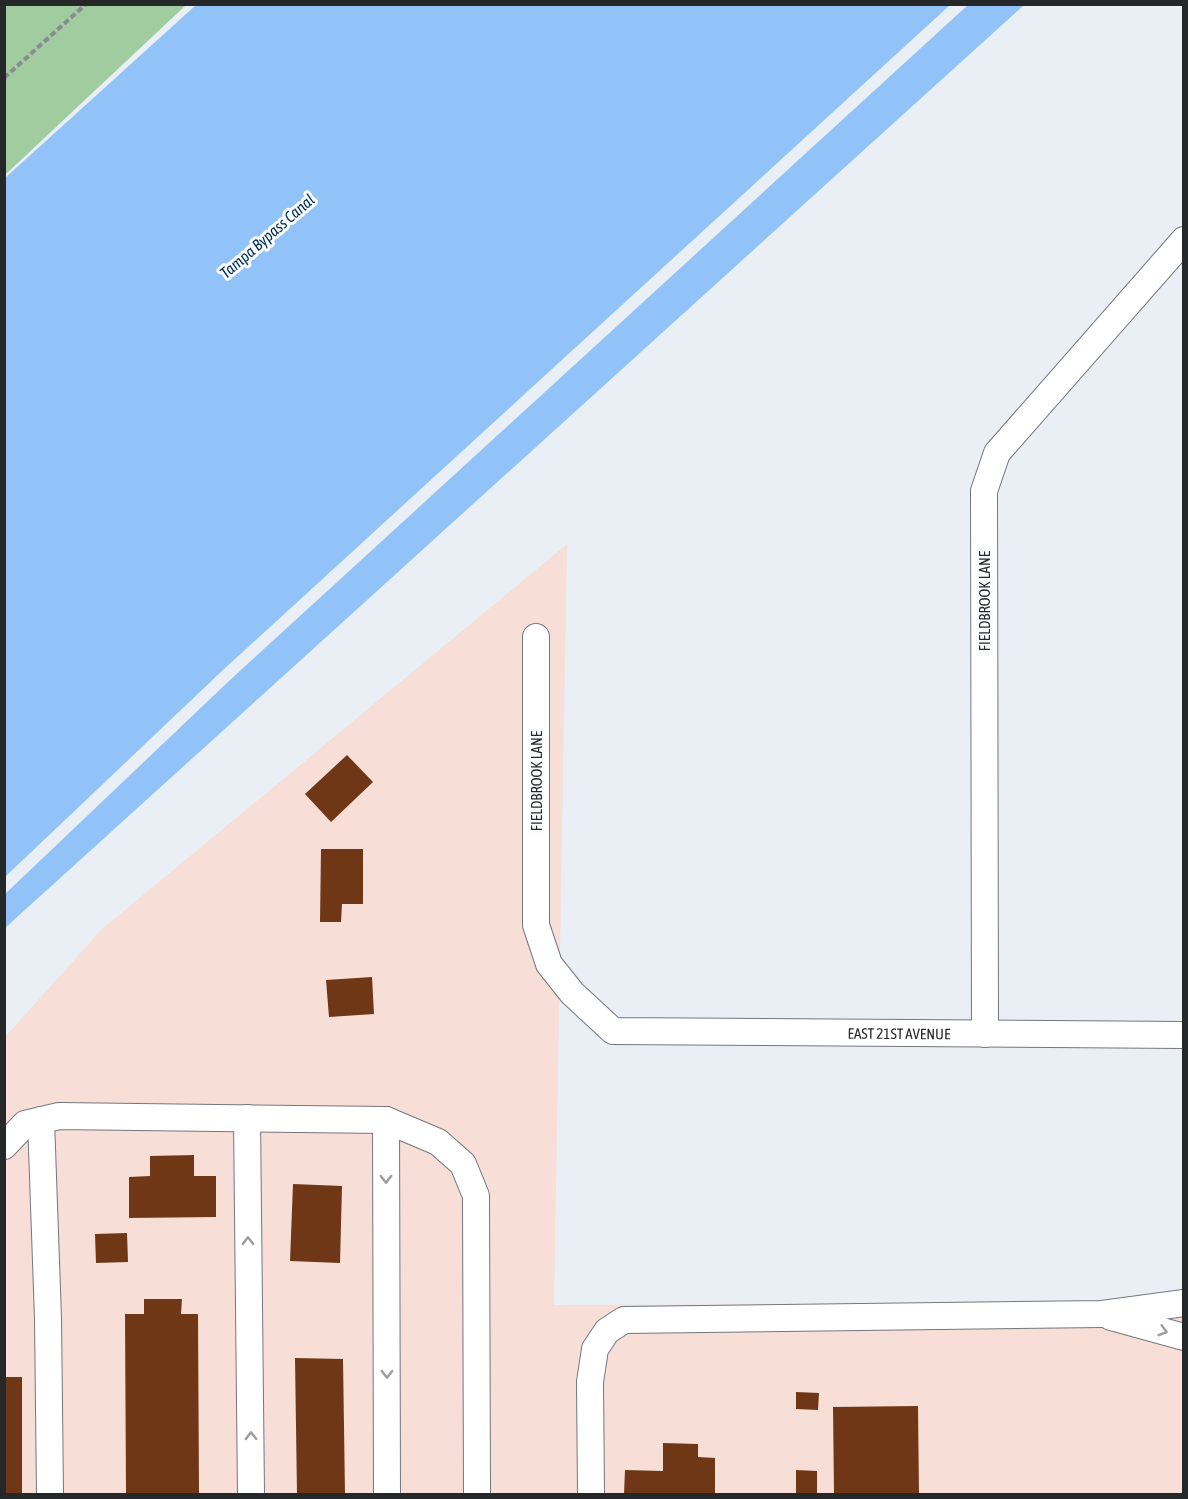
<svg xmlns="http://www.w3.org/2000/svg" width="1188" height="1499" viewBox="0 0 1188 1499" font-family="'Asap Condensed',sans-serif">
	<rect width="100%" height="100%" fill="#eaeff6"/>
	<path fill="#f7ded6" d="M 567,544 L 554,1305 L 1183,1303 L 1183,1494 L 5,1494 L 5,1037 L 101,930 Z"/>
	<path fill="#a0cc9f" d="M 5,4 L 186,4 L 186,5 L 5,175 Z"/>
	<path fill="#92c3f8" d="M 969,4 L 1024,5 L 5,928 L 5,894 L 230,680 Z
		M 196,5 L 950,5 L 223,670 L 5,877 L 5,178 Z"/>
	<path fill="#6f3715" d="M 347,755 L 373,782 L 331,822 L 305,794 Z
		M 321,849 L 363,849 L 363,904 L 342,904 L 341,922 L 320,922 Z
		M 372,977 L 374,1014 L 329,1017 L 326,980 Z
		M 194,1155 L 194,1176 L 216,1176 L 216,1217 L 129,1218 L 129,1177 L 150,1176 L 150,1156 Z
		M 293,1184 L 342,1186 L 340,1263 L 290,1261 Z
		M 127,1233 L 128,1262 L 96,1263 L 95,1234 Z
		M 144,1299 L 182,1299 L 181,1314 L 198,1314 L 199,1494 L 126,1494 L 125,1314 L 144,1314 Z
		M 295,1358 L 343,1359 L 345,1494 L 297,1494 Z
		M 4,1377 L 22,1377 L 22,1494 L 4,1494 Z
		M 796,1392 L 819,1393 L 818,1410 L 796,1409 Z
		M 918,1406 L 919,1494 L 834,1494 L 833,1407 Z
		M 663,1443 L 698,1444 L 698,1457 L 715,1458 L 715,1494 L 624,1494 L 625,1470 L 663,1471 Z
		M 796,1470 L 817,1471 L 817,1494 L 796,1494 Z"/>
	<g fill="none" stroke-linecap="round" stroke-linejoin="round">
		<defs>
			<g id="minor">
				<path id="s1" d="M 536,637 L 536,925 L 549,964 L 572,993 L 613,1031 L 1184,1035"/>
				<path d="M 985,1034 L 984,491 L 997,453 L 1184,240"/>
				<path d="M 247,1118 L 251,1494"/>
				<path d="M 41,1120 L 48,1318 L 50,1494"/>
				<path d="M 386,1120 L 387,1494"/>
				<path d="M 4,1146 L 25,1124 L 59,1116 L 386,1120 L 438,1142 L 463,1164 L 476,1196 L 477,1494"/>
				<path d="M 1111,1317 L 1184,1337"/>
				<path d="M 591,1494 L 590,1382 L 595,1349 L 607,1331 L 624,1320 L 1102,1314 L 1184,1303"/>
			</g>
		</defs>
		<use href="#minor" stroke="#73777e" stroke-width="28"/>
		<path stroke="#888c90" stroke-width="4" stroke-dasharray="6 3" stroke-linecap="butt" d="M 4,78 L 86,4"/>
		<use href="#minor" stroke="#fff" stroke-width="26"/>
	</g>
	<defs><path id="oneway-chevron" d="M-2-3.5L2.5 0L-2 3.5" fill="none" stroke-width="1.6" stroke-linecap="round" stroke-linejoin="round" transform="scale(1.5)"/></defs>
	<g stroke="#9d9e9f">
		<use href="#oneway-chevron" transform="translate(386 1179) rotate(90)"/>
		<use href="#oneway-chevron" transform="translate(248 1241) rotate(-91)"/>
		<use href="#oneway-chevron" transform="translate(1163 1331) rotate(16)"/>
		<use href="#oneway-chevron" transform="translate(387 1374) rotate(90)"/>
		<use href="#oneway-chevron" transform="translate(251 1436) rotate(-91)"/>
	</g>
	<g text-anchor="middle" dominant-baseline="central" stroke-width="6" stroke-linejoin="round" paint-order="stroke">
		<g font-size="15" fill="#252729" stroke="#fafcff">
			<text transform="translate(984 601) rotate(-90)">FIELDBROOK LANE</text>
			<text transform="translate(536 781) rotate(-90)">FIELDBROOK LANE</text>
			<text stroke="none"><textPath href="#s1" startOffset="708">EAST 21ST AVENUE</textPath></text>
		</g>
		<g font-size="16" font-style="italic" fill="#002e56" stroke="#fafcff">
			<text transform="translate(267 236) rotate(-41)">Tampa Bypass Canal</text>
		</g>
	</g>
	<rect width="1188" height="1499" fill="none" stroke="#252729" stroke-width="12"/>
</svg>
